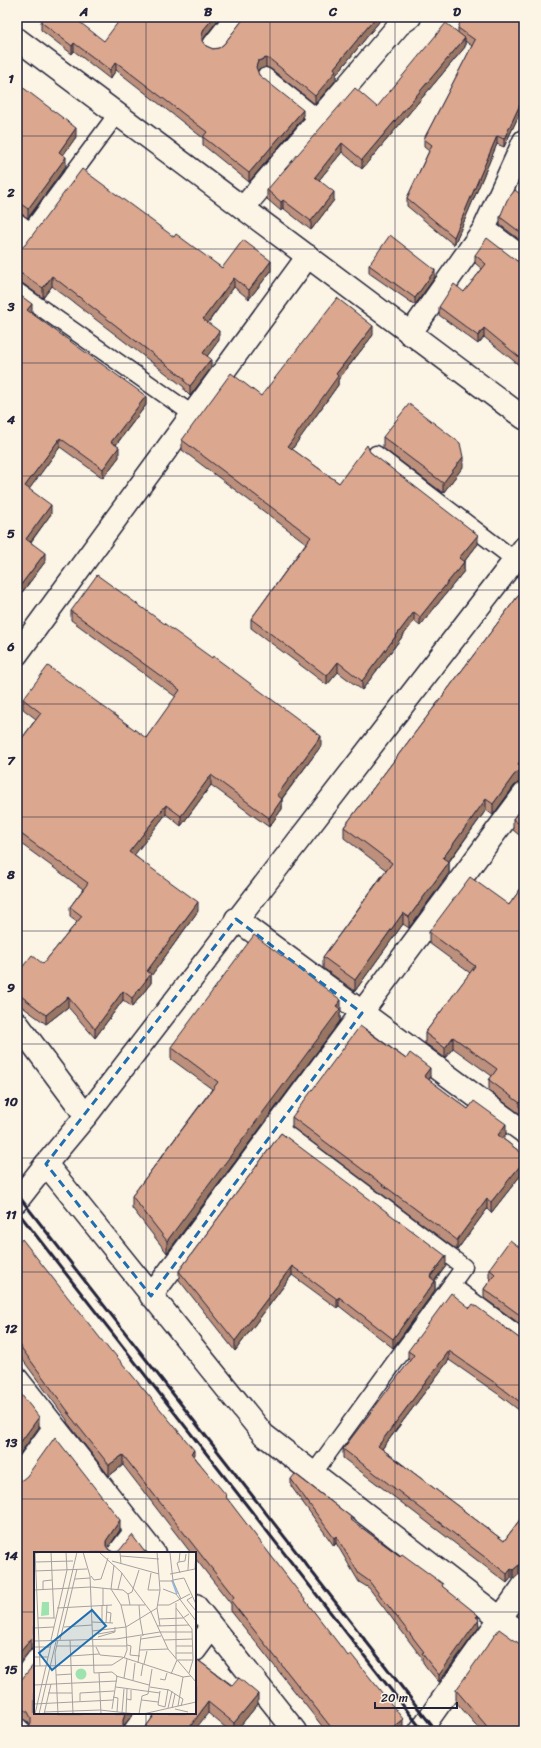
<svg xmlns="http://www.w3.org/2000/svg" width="541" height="1748" viewBox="0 0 541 1748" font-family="Sriracha,sans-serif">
	<rect width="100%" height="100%" fill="#fcf5e5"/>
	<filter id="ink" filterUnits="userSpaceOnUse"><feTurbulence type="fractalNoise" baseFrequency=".025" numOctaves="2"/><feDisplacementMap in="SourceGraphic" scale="8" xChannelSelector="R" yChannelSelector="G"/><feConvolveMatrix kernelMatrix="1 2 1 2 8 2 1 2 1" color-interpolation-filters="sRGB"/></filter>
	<g filter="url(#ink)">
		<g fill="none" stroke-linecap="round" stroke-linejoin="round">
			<defs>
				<path id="lane" d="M 265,76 L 319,119
					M 17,221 L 30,231
					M 17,249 L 117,114
					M 17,291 L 192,414
					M 376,454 L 515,560
					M 277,1127 L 464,1267 L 313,1474
					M 451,1285 L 524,1339
					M 115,1553 L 134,1528
					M 17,1682 L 35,1658"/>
				<path id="street" d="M 214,45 L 236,17
					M 243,208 L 399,25 L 410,17
					M 484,229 L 524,259
					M 410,334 L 484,229 L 524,141
					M 17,654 L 308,256
					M 236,919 L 524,1132
					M 17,1023 L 86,1116
					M 46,1164 L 264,1435 L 500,1618
					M 151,1296 L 524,794
					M 17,1379 L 154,1553
					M 17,1479 L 54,1428
					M 195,1605 L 295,1731
					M 195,1650 L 212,1627
					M 17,1729 L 19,1731
					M 135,1731 L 148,1713
					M 420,1731 L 524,1585"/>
				<path id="secondary" d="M 17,39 L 524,418
					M 17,1201 L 46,1164 L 86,1116 L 524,548
					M 500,1618 L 524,1635"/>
			</defs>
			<use href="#lane" stroke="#22223b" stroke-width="19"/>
			<use href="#street" stroke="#22223b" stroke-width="25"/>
			<use href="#secondary" stroke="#22223b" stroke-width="25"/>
			<use href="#lane" stroke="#fcf5e5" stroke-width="16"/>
			<use href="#street" stroke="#fcf5e5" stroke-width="22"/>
			<use href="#secondary" stroke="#fcf5e5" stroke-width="22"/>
			<path stroke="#22223b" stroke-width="3" d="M 17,1194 L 436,1731
				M 17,1211 L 423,1731"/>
		</g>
		<path fill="#bc907b" stroke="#22223b" d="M 245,17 L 383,17 L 336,75 L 336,80 L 315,104 L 271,69 L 266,67 L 258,70 L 257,71 L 259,75 L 303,118 L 249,182 L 203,145 L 203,138 L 116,70 L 110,79 L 74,51 L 72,54 L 41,30 L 41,22 L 104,41 L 204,38 L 203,41 L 206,46 L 213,49 L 219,48 L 224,44 Z
			M 524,17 L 524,104 L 504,147 L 497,144 L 454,245 L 407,206 L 407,198 L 429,151 L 424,147 L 424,139 L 472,46 L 465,41 L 465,47 L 362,169 L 342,152 L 319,180 L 334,200 L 311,230 L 283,208 L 281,211 L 267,199 L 267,190 L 377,107 L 458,33 L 458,28 Z
			M 17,83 L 76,137 L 63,155 L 66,166 L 28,218 L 18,212 L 17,212 Z
			M 524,197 L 524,243 L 500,225 L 500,217 Z
			M 174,237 L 222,268 L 271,271 L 249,299 L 234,287 L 208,323 L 219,340 L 207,356 L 211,368 L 190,396 L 184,390 L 184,387 L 52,286 L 43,298 L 22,283 L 17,282 L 17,248 L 20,249 Z
			M 475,255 L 517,261 L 524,263 L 524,369 L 484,337 L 478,344 L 439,315 L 439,307 L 464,292 L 482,269 L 475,263 Z
			M 369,265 L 435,277 L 415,305 L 369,273 Z
			M 31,313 L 146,405 L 116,445 L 119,457 L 103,478 L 60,447 L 29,489 L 51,514 L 31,542 L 45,562 L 17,599 Z
			M 373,335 L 338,380 L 338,385 L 292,449 L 339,483 L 370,452 L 478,544 L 464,562 L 464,571 L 420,626 L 414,621 L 362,690 L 338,672 L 327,685 L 251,628 L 251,619 L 306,543 L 182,450 L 182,440 L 261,396 Z
			M 383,437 L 463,467 L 443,493 L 383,448 Z
			M 524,588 L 524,767 L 523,768 L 524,769 L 524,782 L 519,782 L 514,786 L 493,815 L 486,810 L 449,862 L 449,873 L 409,928 L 403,924 L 355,991 L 323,968 L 323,957 L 386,870 L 344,838 L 344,827 Z
			M 71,611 L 321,746 L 282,799 L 282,809 L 269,827 L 211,785 L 181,826 L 166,814 L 134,855 L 198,911 L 151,976 L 151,983 L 132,1007 L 123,1000 L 95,1038 L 68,1007 L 46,1024 L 17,1003 L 17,974 L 43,964 L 77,922 L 70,917 L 70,907 L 83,889 L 17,841 L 17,745 L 36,719 L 23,709 L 23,699 L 146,738 L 176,697 L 71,620 Z
			M 524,804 L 524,839 L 513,830 L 513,819 Z
			M 524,884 L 524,1112 L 522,1110 L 520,1114 L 489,1091 L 489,1080 L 492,1076 L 453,1048 L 445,1058 L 425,1043 L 425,1033 L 470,973 L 429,943 L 429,932 L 509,905 Z
			M 341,1012 L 340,1013 L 340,1021 L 167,1253 L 132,1208 L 132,1196 L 212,1089 L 171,1059 L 171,1047 Z
			M 430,1078 L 429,1080 L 468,1109 L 506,1134 L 502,1138 L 524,1155 L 524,1171 L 491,1213 L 487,1209 L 457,1250 L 292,1127 L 292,1117 Z
			M 281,1133 L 446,1266 L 435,1281 L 435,1290 L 393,1348 L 339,1306 L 337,1308 L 292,1275 L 235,1351 L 179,1280 L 179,1271 Z
			M 17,1245 L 194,1456 L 403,1729 L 400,1731 L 326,1731 L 231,1611 L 231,1604 L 195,1558 L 195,1553 L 191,1553 L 123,1465 L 109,1476 L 67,1422 L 67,1420 L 17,1352 Z
			M 524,1251 L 524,1327 L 484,1298 L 484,1289 L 491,1279 L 489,1278 L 489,1269 Z
			M 470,1308 L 519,1338 L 524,1339 L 524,1414 L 498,1394 L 449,1360 L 382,1449 L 504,1541 L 524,1514 L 524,1573 L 519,1574 L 513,1579 L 511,1578 L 507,1583 L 343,1458 L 343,1449 L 410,1361 L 408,1359 L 408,1351 Z
			M 291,1479 L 351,1520 L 400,1556 L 443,1587 L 478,1619 L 479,1627 L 439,1682 L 427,1668 L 422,1661 L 422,1658 L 369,1588 L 359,1582 L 336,1543 L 334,1546 L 291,1486 Z
			M 17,1481 L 120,1530 L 108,1548 L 109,1550 L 114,1552 L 144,1551 L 148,1553 L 35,1553 L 35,1649 L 31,1649 L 17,1667 Z
			M 195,1658 L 258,1704 L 236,1731 L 230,1731 L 208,1713 L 145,1728 Z
			M 17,1681 L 35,1713 L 134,1713 L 125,1724 L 124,1726 L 127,1730 L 129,1731 L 25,1731 L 28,1729 L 30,1726 L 28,1722 L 17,1715 Z
			M 456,1690 L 524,1731 L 481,1731 L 456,1702 Z"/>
		<path fill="#997664" stroke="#22223b" d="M 214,17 L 220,17 L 204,38 L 202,44 L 202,35 L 204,29 Z
			M 376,17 L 383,17 L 336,75 L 336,80 L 315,104 L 315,96 L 334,68 Z
			M 465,38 L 465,47 L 362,169 L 362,160 Z
			M 74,43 L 74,51 L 72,54 L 72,46 Z
			M 266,58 L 266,67 L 258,70 L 256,75 L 256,67 L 258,61 Z
			M 116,62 L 116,70 L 110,79 L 110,70 Z
			M 524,96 L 524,104 L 504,147 L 504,139 Z
			M 303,110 L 303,118 L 249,182 L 249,173 Z
			M 76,128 L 76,137 L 59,161 L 59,152 Z
			M 497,136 L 497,144 L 454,245 L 454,237 Z
			M 342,143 L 342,152 L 315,185 L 315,177 Z
			M 66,157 L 66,166 L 28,218 L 28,209 Z
			M 334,192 L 334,200 L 311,230 L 311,221 Z
			M 283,200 L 283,208 L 281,211 L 281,202 Z
			M 271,261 L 271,271 L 249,299 L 249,290 Z
			M 435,270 L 435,277 L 415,305 L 415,298 Z
			M 52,276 L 52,286 L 43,298 L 43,288 Z
			M 234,278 L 234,287 L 203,329 L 203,319 Z
			M 32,304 L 32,313 L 27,319 L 27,310 Z
			M 373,326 L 373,335 L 338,380 L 338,385 L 288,455 L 288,446 L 336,374 Z
			M 484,328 L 484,337 L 478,344 L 478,336 Z
			M 219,331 L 219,340 L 203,362 L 203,353 Z
			M 211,359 L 211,368 L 190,396 L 190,386 Z
			M 146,396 L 146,405 L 111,451 L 111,442 Z
			M 60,438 L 60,447 L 25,495 L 25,486 Z
			M 119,447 L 119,457 L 103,478 L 103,469 Z
			M 463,457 L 463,467 L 443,493 L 443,483 Z
			M 51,505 L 51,514 L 26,548 L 26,539 Z
			M 478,535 L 478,544 L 459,568 L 459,558 Z
			M 45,553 L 45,562 L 17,599 L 17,590 Z
			M 464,562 L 464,571 L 420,626 L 420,617 Z
			M 414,612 L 414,621 L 362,690 L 362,681 Z
			M 338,662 L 338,672 L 327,685 L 327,676 Z
			M 321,736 L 321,746 L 277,805 L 277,795 Z
			M 524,756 L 524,767 L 521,771 L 519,771 L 519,782 L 514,786 L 493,815 L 493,804 L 514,775 L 518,764 Z
			M 211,775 L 211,785 L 181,826 L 181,816 Z
			M 282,799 L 282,809 L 269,827 L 269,818 Z
			M 486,799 L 486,810 L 443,869 L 443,858 Z
			M 166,805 L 166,814 L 129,862 L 129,852 Z
			M 449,862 L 449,873 L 409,928 L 409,917 Z
			M 198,902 L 198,911 L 151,976 L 151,983 L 132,1007 L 132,998 L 147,971 Z
			M 403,913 L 403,924 L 355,991 L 355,980 Z
			M 123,991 L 123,1000 L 95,1038 L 95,1029 Z
			M 68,997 L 68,1007 L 46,1024 L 46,1015 Z
			M 341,1000 L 341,1012 L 340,1013 L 340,1021 L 167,1253 L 167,1241 Z
			M 17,1033 L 18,1033 L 18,1045 L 17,1046 Z
			M 453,1037 L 453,1048 L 445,1058 L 445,1048 Z
			M 430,1068 L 430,1078 L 424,1086 L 424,1076 Z
			M 522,1100 L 522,1110 L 520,1114 L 520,1103 Z
			M 506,1124 L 506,1134 L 498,1145 L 498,1135 Z
			M 524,1161 L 524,1171 L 491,1213 L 491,1202 Z
			M 487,1199 L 487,1209 L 457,1250 L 457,1240 Z
			M 446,1256 L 446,1266 L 430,1286 L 430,1277 Z
			M 292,1266 L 292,1275 L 235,1351 L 235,1341 Z
			M 435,1281 L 435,1290 L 393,1348 L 393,1339 Z
			M 339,1297 L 339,1306 L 337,1308 L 337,1299 Z
			M 449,1351 L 449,1360 L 378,1454 L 378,1446 Z
			M 39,1417 L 39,1427 L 17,1458 L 17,1447 Z
			M 194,1450 L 194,1460 L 191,1453 Z
			M 123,1455 L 123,1465 L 109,1476 L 109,1465 Z
			M 120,1520 L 120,1530 L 106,1551 L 106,1541 Z
			M 336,1536 L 336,1543 L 334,1546 L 334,1538 Z
			M 519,1565 L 519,1574 L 513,1579 L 513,1570 Z
			M 511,1569 L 511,1578 L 507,1583 L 507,1574 Z
			M 478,1615 L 479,1627 L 439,1682 L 439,1675 Z
			M 31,1639 L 31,1649 L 17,1667 L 17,1656 Z
			M 258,1694 L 258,1704 L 236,1731 L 234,1731 L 234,1723 Z
			M 208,1702 L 208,1713 L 194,1731 L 187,1731 Z
			M 125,1713 L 134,1713 L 125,1724 L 123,1730 L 123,1720 Z
			M 403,1719 L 403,1729 L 400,1731 L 388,1731 Z"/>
		<path fill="#dba88f" stroke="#22223b" d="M 44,17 L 73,17 L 104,41 L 122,17 L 214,17 L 204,29 L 202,35 L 202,41 L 206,46 L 213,49 L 219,48 L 224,44 L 245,17 L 376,17 L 334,68 L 336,71 L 315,96 L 271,60 L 266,58 L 258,61 L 256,67 L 259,75 L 303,110 L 249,173 L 203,137 L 207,132 L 116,62 L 110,70 L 74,43 L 72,46 L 41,22 Z
			M 462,17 L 524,17 L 524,96 L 504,139 L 497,136 L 454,237 L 407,198 L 432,145 L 424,139 L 475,40 L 458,28 Z
			M 446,23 L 465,38 L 362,160 L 342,143 L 315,177 L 334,192 L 311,221 L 283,200 L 281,202 L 267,190 L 355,88 L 377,107 Z
			M 17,83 L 76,128 L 59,152 L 66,157 L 28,209 L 18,202 L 17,203 Z
			M 82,169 L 174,237 L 176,234 L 222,268 L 243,240 L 271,261 L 249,290 L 234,278 L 203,319 L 219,331 L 203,353 L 211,359 L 190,386 L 184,381 L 185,379 L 52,276 L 43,288 L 22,274 L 17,273 L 17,248 L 20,249 L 25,245 Z
			M 515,190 L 524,197 L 524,235 L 500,217 L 507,200 Z
			M 390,235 L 435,270 L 415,298 L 369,265 Z
			M 487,238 L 517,261 L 524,263 L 524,361 L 484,328 L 478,336 L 439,307 L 454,284 L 464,292 L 486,264 L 475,255 Z
			M 17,293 L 32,304 L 27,310 L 146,396 L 111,442 L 119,447 L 103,469 L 60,438 L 25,486 L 51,505 L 26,539 L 45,553 L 17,590 Z
			M 337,298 L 373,326 L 336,374 L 338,376 L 288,446 L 339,483 L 367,445 L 370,452 L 478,535 L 459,558 L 464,562 L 420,617 L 414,612 L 362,681 L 338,662 L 327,676 L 251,619 L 311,537 L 182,440 L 231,373 L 261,396 Z
			M 409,404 L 460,443 L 463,457 L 443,483 L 383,437 Z
			M 97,575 L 212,658 L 213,656 L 321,736 L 277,795 L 282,799 L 269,818 L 211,775 L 181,816 L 166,805 L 129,852 L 198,902 L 147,971 L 151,974 L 132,998 L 123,991 L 95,1029 L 68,997 L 46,1015 L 17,993 L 17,974 L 32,955 L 43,964 L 82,916 L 70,907 L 88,883 L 17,831 L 17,745 L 41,713 L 23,699 L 48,666 L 146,738 L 180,690 L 71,611 Z
			M 524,588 L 524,756 L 518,764 L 524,769 L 524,771 L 519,771 L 514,775 L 493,804 L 486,799 L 443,858 L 449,862 L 409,917 L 403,913 L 355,980 L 323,957 L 392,863 L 344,827 Z
			M 524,804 L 524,828 L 513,819 Z
			M 470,877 L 509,905 L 524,884 L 524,1101 L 522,1100 L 520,1103 L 489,1080 L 497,1069 L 453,1037 L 445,1048 L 425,1033 L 475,966 L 429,932 Z
			M 254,935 L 341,1000 L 336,1006 L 340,1009 L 167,1241 L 132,1196 L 218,1082 L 171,1047 Z
			M 360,1026 L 406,1059 L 410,1053 L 430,1068 L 424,1076 L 468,1109 L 474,1101 L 506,1124 L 498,1135 L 524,1155 L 524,1161 L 491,1202 L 487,1199 L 457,1240 L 292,1117 Z
			M 281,1133 L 446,1256 L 430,1277 L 435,1281 L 393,1339 L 339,1297 L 337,1299 L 292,1266 L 235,1341 L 179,1271 Z
			M 22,1239 L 111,1352 L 112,1351 L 194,1450 L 191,1453 L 227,1496 L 226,1497 L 348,1656 L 351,1654 L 403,1719 L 388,1731 L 334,1731 L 231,1601 L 234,1597 L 123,1455 L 109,1465 L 67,1412 L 70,1414 L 17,1342 L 17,1245 Z
			M 510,1240 L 524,1251 L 524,1318 L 484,1289 L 495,1274 L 489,1269 Z
			M 451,1293 L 470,1308 L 473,1304 L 519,1338 L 524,1339 L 524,1405 L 498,1385 L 449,1351 L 378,1446 L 504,1541 L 524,1514 L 524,1564 L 519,1565 L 513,1570 L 511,1569 L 507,1574 L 343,1449 L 414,1355 L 408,1351 Z
			M 17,1389 L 39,1417 L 17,1447 Z
			M 55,1437 L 120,1520 L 106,1541 L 106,1546 L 109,1550 L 114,1552 L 119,1551 L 132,1535 L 144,1551 L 148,1553 L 35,1553 L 35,1638 L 31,1639 L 17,1656 L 17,1481 L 22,1480 L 27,1476 Z
			M 295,1474 L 351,1517 L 350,1519 L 400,1556 L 402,1554 L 443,1584 L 442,1586 L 478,1615 L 476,1617 L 479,1619 L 439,1675 L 427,1660 L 422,1653 L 424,1652 L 369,1581 L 359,1574 L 336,1536 L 334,1538 L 291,1479 Z
			M 499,1629 L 524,1647 L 524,1731 L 491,1731 L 456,1690 Z
			M 195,1658 L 232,1686 L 239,1678 L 258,1694 L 234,1723 L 208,1702 L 187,1731 L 141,1731 L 145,1728 L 156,1713 L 195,1713 Z
			M 35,1663 L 35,1713 L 125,1713 L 123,1720 L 123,1725 L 127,1730 L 129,1731 L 53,1731 L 47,1726 L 48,1731 L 25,1731 L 28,1729 L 31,1724 L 31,1718 L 28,1712 L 17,1705 L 17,1681 L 21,1680 Z"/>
	</g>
	<path fill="none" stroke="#1f6fb2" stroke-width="3" stroke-dasharray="8 5" stroke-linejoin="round" d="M 236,919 L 362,1013 L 151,1296 L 46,1164 Z"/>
	<path fill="none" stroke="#22223b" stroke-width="1" stroke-opacity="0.55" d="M 146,17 L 146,1553M 270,17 L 270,1731M 395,17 L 395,1731M 17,136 L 524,136M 17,249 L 524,249M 17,363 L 524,363M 17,476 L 524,476M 17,590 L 524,590M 17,704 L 524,704M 17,817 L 524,817M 17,931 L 524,931M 17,1044 L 524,1044M 17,1158 L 524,1158M 17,1272 L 524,1272M 17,1385 L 524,1385M 17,1499 L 524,1499M 17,1612 L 35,1612M 195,1612 L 524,1612M 146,1713 L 146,1731"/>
	<g transform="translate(34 1552)">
		<rect width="162" height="162" fill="#fcf5e5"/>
		<path d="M 8,50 L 15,50 L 15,63 L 7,64 ZM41.5 122a5.5 5.5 0 1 1 11 0a5.5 5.5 0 1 1-11 0Z" fill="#9de3b0"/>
		<path fill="none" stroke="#8fbde9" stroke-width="2" d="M 138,28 L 143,42"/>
		<path fill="none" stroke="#a5a1a1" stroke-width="1" d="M 1,0 L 6,114M 17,0 L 20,66M 49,0 L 56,24 L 60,121 L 78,120 L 83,124 L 78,157M 65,0 L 87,20 L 117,60 L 134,97 L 162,130M 86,0 L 87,12M 0,1 L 12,0M 136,1 L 139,29 L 147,47M 87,4 L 125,7M 78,9 L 125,22M 2,10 L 39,9M 145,10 L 151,9 L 152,2M 80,13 L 77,37 L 87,53 L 92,75 L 93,98 L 90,106M 154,18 L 155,0M 0,19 L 53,17M 117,21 L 114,38 L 126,38M 146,21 L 143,11 L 145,10 L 146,0M 136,22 L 161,17 L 162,0M 57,24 L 60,28 L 67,27 L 74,6M 41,27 L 56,26M 139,28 L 150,26 L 162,52M 126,29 L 139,29M 77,37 L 89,38 L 94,42 L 96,53M 84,37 L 88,21M 129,37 L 142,42 L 162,69M 0,38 L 57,35 L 77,37M 9,38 L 9,29 L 18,28M 94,42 L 98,40 L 105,18M 158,45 L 153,48 L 162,59M 142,51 L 142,107M 87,53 L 111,53M 105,53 L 106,67M 123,53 L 135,53 L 156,42M 69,54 L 69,36M 23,56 L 78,53M 123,56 L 126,74M 142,56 L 158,77 L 159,108 L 155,121M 73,60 L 77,61 L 76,71M 4,66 L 21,66M 106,67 L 109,84M 125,67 L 149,66 L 155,62M 58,70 L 79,71M 68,71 L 68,54M 72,71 L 73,53M 123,74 L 155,73M 30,75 L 58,73M 92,75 L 123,56 L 126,38 L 123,0M 0,76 L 20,75M 58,79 L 92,75M 64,82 L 81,79M 64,85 L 81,80 L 81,75M 107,87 L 127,84M 17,88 L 33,18 L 32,0M 26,88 L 43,17M 36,88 L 39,162M 130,88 L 158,87M 0,89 L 82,87 L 126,80 L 158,80M 93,93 L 97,94 L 96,103 L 106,104M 23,94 L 93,94M 142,94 L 158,94M 0,95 L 16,95M 62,95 L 66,103 L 88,105 L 149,125 L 157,124M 106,98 L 134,97M 142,101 L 158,101M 37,104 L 65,102M 0,105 L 14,105M 144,108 L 159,108M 104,111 L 107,84M 110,112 L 113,99M 0,114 L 78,113 L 89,106M 65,121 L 67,162M 137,122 L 143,108M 22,123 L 38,122M 82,124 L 115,133M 107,124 L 109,112M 90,126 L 93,107M 126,127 L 131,128 L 133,121M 99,128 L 101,111M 0,133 L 83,129M 82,135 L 126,141M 116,135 L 135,138 L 149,147 L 147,154M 126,139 L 124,153 L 131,155M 14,141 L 38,141M 79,145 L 84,146 L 83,160M 93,147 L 97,148 L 97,138M 108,148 L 124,150M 46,149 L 46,141 L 80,139M 0,152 L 79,148M 144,154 L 149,125M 131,155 L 134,137M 134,156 L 138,139M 138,156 L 141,142M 141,157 L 154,160M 66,158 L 102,162M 10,160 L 66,158M 88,161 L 90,137M 92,161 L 93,137M 1,162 L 18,88M 5,162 L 43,0M 10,162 L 17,132M 24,162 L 21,101 L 24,88M 105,162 L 108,144 L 114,142 L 118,117M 109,162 L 162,150M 162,162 L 162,137"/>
		<path fill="#1f6fb2" fill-opacity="0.15" stroke="#1f6fb2" stroke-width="2" d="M 58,58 L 72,74 L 18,118 L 5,101 Z"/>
		<rect width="162" height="162" fill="none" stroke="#22223b" stroke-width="2"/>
	</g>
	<rect width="541" height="1748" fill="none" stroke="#fcf5e5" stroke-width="44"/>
	<path d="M375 1702v6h82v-6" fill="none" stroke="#22223b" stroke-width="2"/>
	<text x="381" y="1702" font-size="12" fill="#22223b" stroke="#fcf5e5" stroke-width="3" paint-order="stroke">20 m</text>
	<rect x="22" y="22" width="497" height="1704" fill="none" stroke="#22223b" stroke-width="1.5"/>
	<g font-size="13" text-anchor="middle" font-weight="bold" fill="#22223b">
		<text x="84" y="16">A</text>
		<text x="208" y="16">B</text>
		<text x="333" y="16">C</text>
		<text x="457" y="16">D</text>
		<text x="11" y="83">1</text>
		<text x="11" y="197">2</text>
		<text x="11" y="311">3</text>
		<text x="11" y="424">4</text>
		<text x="11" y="538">5</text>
		<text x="11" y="651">6</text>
		<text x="11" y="765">7</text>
		<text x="11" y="879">8</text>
		<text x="11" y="992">9</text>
		<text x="11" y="1106">10</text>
		<text x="11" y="1219">11</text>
		<text x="11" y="1333">12</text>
		<text x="11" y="1447">13</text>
		<text x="11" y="1560">14</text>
		<text x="11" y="1674">15</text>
	</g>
</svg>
